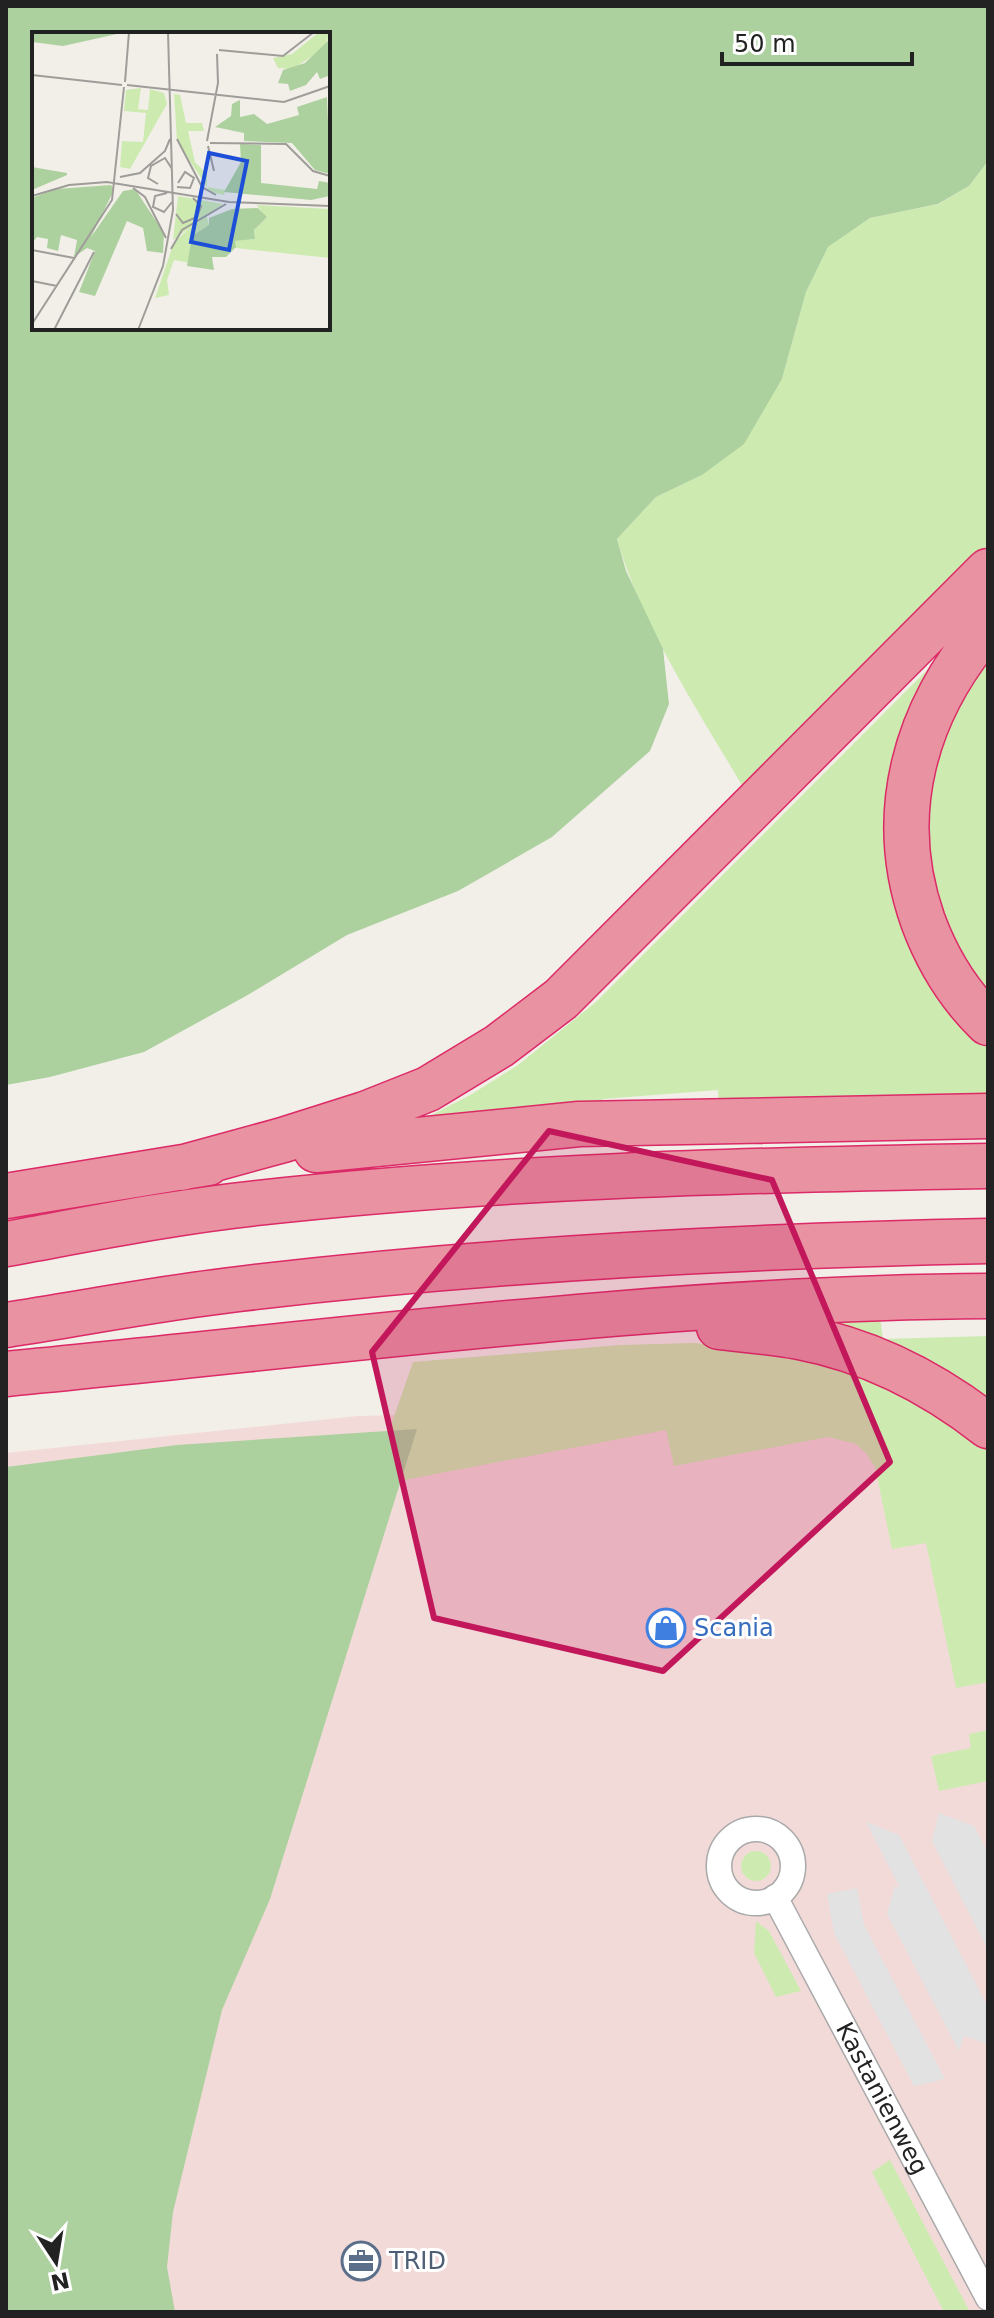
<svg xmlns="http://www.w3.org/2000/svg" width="994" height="2318" viewBox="0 0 994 2318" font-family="'DejaVu Sans',sans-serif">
	<rect width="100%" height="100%" fill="#f2efe9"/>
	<path fill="#f2dad9" d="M 874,1404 L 988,1506 L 988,2312 L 6,2312 L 6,1453 L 358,1416 Z"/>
	<path fill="#cdebb0" d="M 988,161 L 988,560 L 750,799 C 702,716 644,632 617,539 L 656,497 L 702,475 L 782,379 L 806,292 L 828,247 L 870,218 L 939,204 L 969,186 Z
		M 960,637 L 904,756 L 966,1024 L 988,1045 L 988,1105 L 719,1113 L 718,1090 L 603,1099 L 604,1119 L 424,1119 L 472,1094 L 518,1065 L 596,1002 Z
		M 988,659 L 988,1008 L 960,973 L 920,830 L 945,725 Z
		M 880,1317 L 883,1339 L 988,1336 L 988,1405 L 833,1327 L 832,1318 Z
		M 693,1343 C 717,1345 742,1345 766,1348 C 850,1362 921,1400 988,1449 L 988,1682 L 956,1688 L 926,1543 L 892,1549 L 875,1467 L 866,1453 L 856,1444 L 828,1437 L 674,1466 L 666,1430 L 399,1481 L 416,1430 L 389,1431 L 413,1362 L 620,1345 Z
		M 988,1730 L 988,1781 L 939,1791 L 931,1756 L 971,1748 L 969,1734 Z
		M741 1866a15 15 0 1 1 30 0a15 15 0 1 1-30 0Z
		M 756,1921 L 769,1931 L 801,1991 L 776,1997 L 754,1953 Z
		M 890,2160 L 970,2312 L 944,2312 L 872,2172 Z"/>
	<path fill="#add19e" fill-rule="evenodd" d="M 6,6 L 988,6 L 988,161 L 969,186 L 938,204 L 870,218 L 828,247 L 806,292 L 782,379 L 744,444 L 702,475 L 656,497 L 617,539 L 626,571 L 663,649 L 669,704 L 650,751 L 552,837 L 458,891 L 347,935 L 246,996 L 144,1052 L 50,1077 L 6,1085 ZM 34,34 L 328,34 L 328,328 L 34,328 Z
		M 417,1429 L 270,1899 L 222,2010 L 173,2212 L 167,2267 L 175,2312 L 6,2312 L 6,1467 L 177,1445 Z"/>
	<path fill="#e2e2e2" d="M 939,1813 L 974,1826 L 988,1853 L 988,1950 L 932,1841 Z
		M 866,1822 L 899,1835 L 988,2007 L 988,2044 L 964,2036 L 959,2051 L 887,1914 L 895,1886 L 900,1888 Z
		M 857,1888 L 864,1925 L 945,2079 L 914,2086 L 834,1933 L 827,1894 Z"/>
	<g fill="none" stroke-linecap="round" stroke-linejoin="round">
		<defs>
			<g id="minor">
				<circle cx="756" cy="1866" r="37"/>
				<path id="s1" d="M 775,1897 L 988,2298"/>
			</g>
			<path id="motorway" d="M 988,626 C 915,710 885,814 923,921 C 937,959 959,995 988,1023
				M 316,1150 L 579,1124 L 988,1116
				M 181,1168 L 283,1140 L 365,1114 L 428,1089 L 499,1046 L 561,999 L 988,571
				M 6,1196 L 208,1163
				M 6,1244 C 89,1229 173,1212 257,1203 C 499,1176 744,1170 988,1166
				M 6,1325 C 84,1313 161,1298 239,1289 C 487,1259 738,1246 988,1241
				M 719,1327 C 745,1330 773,1332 799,1337 C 868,1350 933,1383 988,1426
				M 6,1374 C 333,1343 659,1298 988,1296"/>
		</defs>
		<use href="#minor" stroke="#a9a9a9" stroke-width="27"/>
		<use href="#motorway" stroke="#dc2a67" stroke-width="47"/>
		<use href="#minor" stroke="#fff" stroke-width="24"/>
		<use href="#motorway" stroke="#e892a2" stroke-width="44"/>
	</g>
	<path fill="#c2185b" fill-opacity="0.2" stroke="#c2185b" stroke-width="6" stroke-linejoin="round" d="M 549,1131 L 772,1180 L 890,1462 L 663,1671 L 434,1618 L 372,1352 Z"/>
	<defs>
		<symbol id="shop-ring" viewBox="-11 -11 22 22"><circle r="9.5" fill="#fff" stroke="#3f7fe0" stroke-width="1.5"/><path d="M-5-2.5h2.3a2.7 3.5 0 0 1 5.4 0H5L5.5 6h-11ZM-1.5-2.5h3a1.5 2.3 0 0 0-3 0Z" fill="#3f7fe0"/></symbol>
		<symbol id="office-ring" viewBox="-11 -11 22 22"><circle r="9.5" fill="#fff" stroke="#5c6f8a" stroke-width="1.5"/><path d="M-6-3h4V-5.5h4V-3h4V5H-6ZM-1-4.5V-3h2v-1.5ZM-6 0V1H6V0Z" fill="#5c6f8a"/></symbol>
	</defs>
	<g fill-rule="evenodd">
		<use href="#shop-ring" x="644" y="1606" width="44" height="44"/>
		<use href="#office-ring" x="339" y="2239" width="44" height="44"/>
	</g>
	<g text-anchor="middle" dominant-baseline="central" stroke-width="6" stroke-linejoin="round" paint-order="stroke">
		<g font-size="24" fill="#366cbe" stroke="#fff" text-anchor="start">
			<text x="694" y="1628">Scania</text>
		</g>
		<g font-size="24" fill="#222" stroke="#fff">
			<text stroke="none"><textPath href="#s1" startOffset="228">Kastanienweg</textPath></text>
		</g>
		<g font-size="24" fill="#4e5e75" stroke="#fff" text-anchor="start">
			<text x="389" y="2261">TRID</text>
		</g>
	</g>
	<g transform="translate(32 32)">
		<rect width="298" height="298" fill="#f2efe9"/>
		<path d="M 287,0 L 298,0 L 292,17 L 260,37 L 246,36 L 241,26 L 260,22 ZM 109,56 L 106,77 L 116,78 L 118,57 L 132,61 L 135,72 L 98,137 L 88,135 L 90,109 L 111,110 L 114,81 L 92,79 L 94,58 ZM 142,62 L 148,63 L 154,91 L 174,91 L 170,91 L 172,99 L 156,99 L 163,130 L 175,142 L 175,155 L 193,158 L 192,163 L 178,160 L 145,109 ZM 146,164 L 191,172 L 141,208 ZM 225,173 L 298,177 L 298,226 L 203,216 L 203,209 L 223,207 L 222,198 L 234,186 ZM 174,182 L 177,193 L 159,207 L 158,231 L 142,228 L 135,248 L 137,263 L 123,266 L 142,210 Z" fill="#cdebb0"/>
		<path d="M 0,0 L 94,0 L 31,14 L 0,10 ZM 298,7 L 296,44 L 288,47 L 285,40 L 274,53 L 258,59 L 256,52 L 246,51 L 251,38 L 273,31 ZM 295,65 L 298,142 L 283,138 L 260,111 L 212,109 L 212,101 L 183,95 L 199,84 L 200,72 L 208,68 L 208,85 L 222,82 L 235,92 L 267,83 L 265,75 ZM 208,112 L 229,113 L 229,151 L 285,157 L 287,149 L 298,151 L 298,164 L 279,168 L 192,160 L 209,130 ZM 0,135 L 35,141 L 35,143 L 0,158 ZM 79,153 L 82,158 L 59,205 L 91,159 L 103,157 L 132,201 L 131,221 L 115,219 L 111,196 L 95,189 L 63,264 L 47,260 L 63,219 L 55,216 L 42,225 L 45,208 L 29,203 L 26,219 L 15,216 L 16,207 L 5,205 L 0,211 L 0,166 L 24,157 ZM 226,176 L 235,185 L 222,198 L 223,207 L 203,209 L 204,215 L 194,225 L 180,225 L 182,238 L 155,234 L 160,204 L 177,193 L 177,186 L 200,177 Z" fill="#add19e"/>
		<path fill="none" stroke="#9f9d99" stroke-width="2" d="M 187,18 L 251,24 L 282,0M 0,43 L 90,53M 93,50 L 97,0M 95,53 L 252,70 L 298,54M 145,107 L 170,155 L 184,163M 175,109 L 186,51 L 185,22M 178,111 L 254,112 L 281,139 L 298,144M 176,114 L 182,139M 88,145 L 108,141 L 133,119 L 138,107M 126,152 L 116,146 L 119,134 L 133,126 L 140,137M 145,155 L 158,156 L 162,146 L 153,140 L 146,151M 101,156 L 113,165 L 134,206M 135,161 L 123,164 L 121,175 L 132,180 L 140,170M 0,164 L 37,153 L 75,150 L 197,170 L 298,174M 144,182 L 151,191 L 165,185 L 169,174 L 161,166M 139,217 L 150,198 L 194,172M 0,218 L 42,226M 0,249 L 25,254M 0,292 L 80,168 L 92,55M 22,298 L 62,220M 106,298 L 131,234 L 141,178 L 136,0"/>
		<path fill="#1d4ed8" fill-opacity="0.15" stroke="#1d4ed8" stroke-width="4" d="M 177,121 L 215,129 L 197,218 L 159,210 Z"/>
		<rect width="298" height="298" fill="none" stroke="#222" stroke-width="4"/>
	</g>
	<rect width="994" height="2318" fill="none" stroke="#222222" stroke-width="16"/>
	<g transform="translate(56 2262) rotate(168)" stroke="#ffffff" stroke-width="6" paint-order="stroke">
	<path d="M0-6L14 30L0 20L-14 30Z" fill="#222222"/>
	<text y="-12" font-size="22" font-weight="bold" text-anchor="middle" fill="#222222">N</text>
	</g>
	<path d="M722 52v12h190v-12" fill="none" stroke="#222222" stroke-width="4"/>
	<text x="734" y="52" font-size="24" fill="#222222" stroke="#ffffff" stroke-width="6" paint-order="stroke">50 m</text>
</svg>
